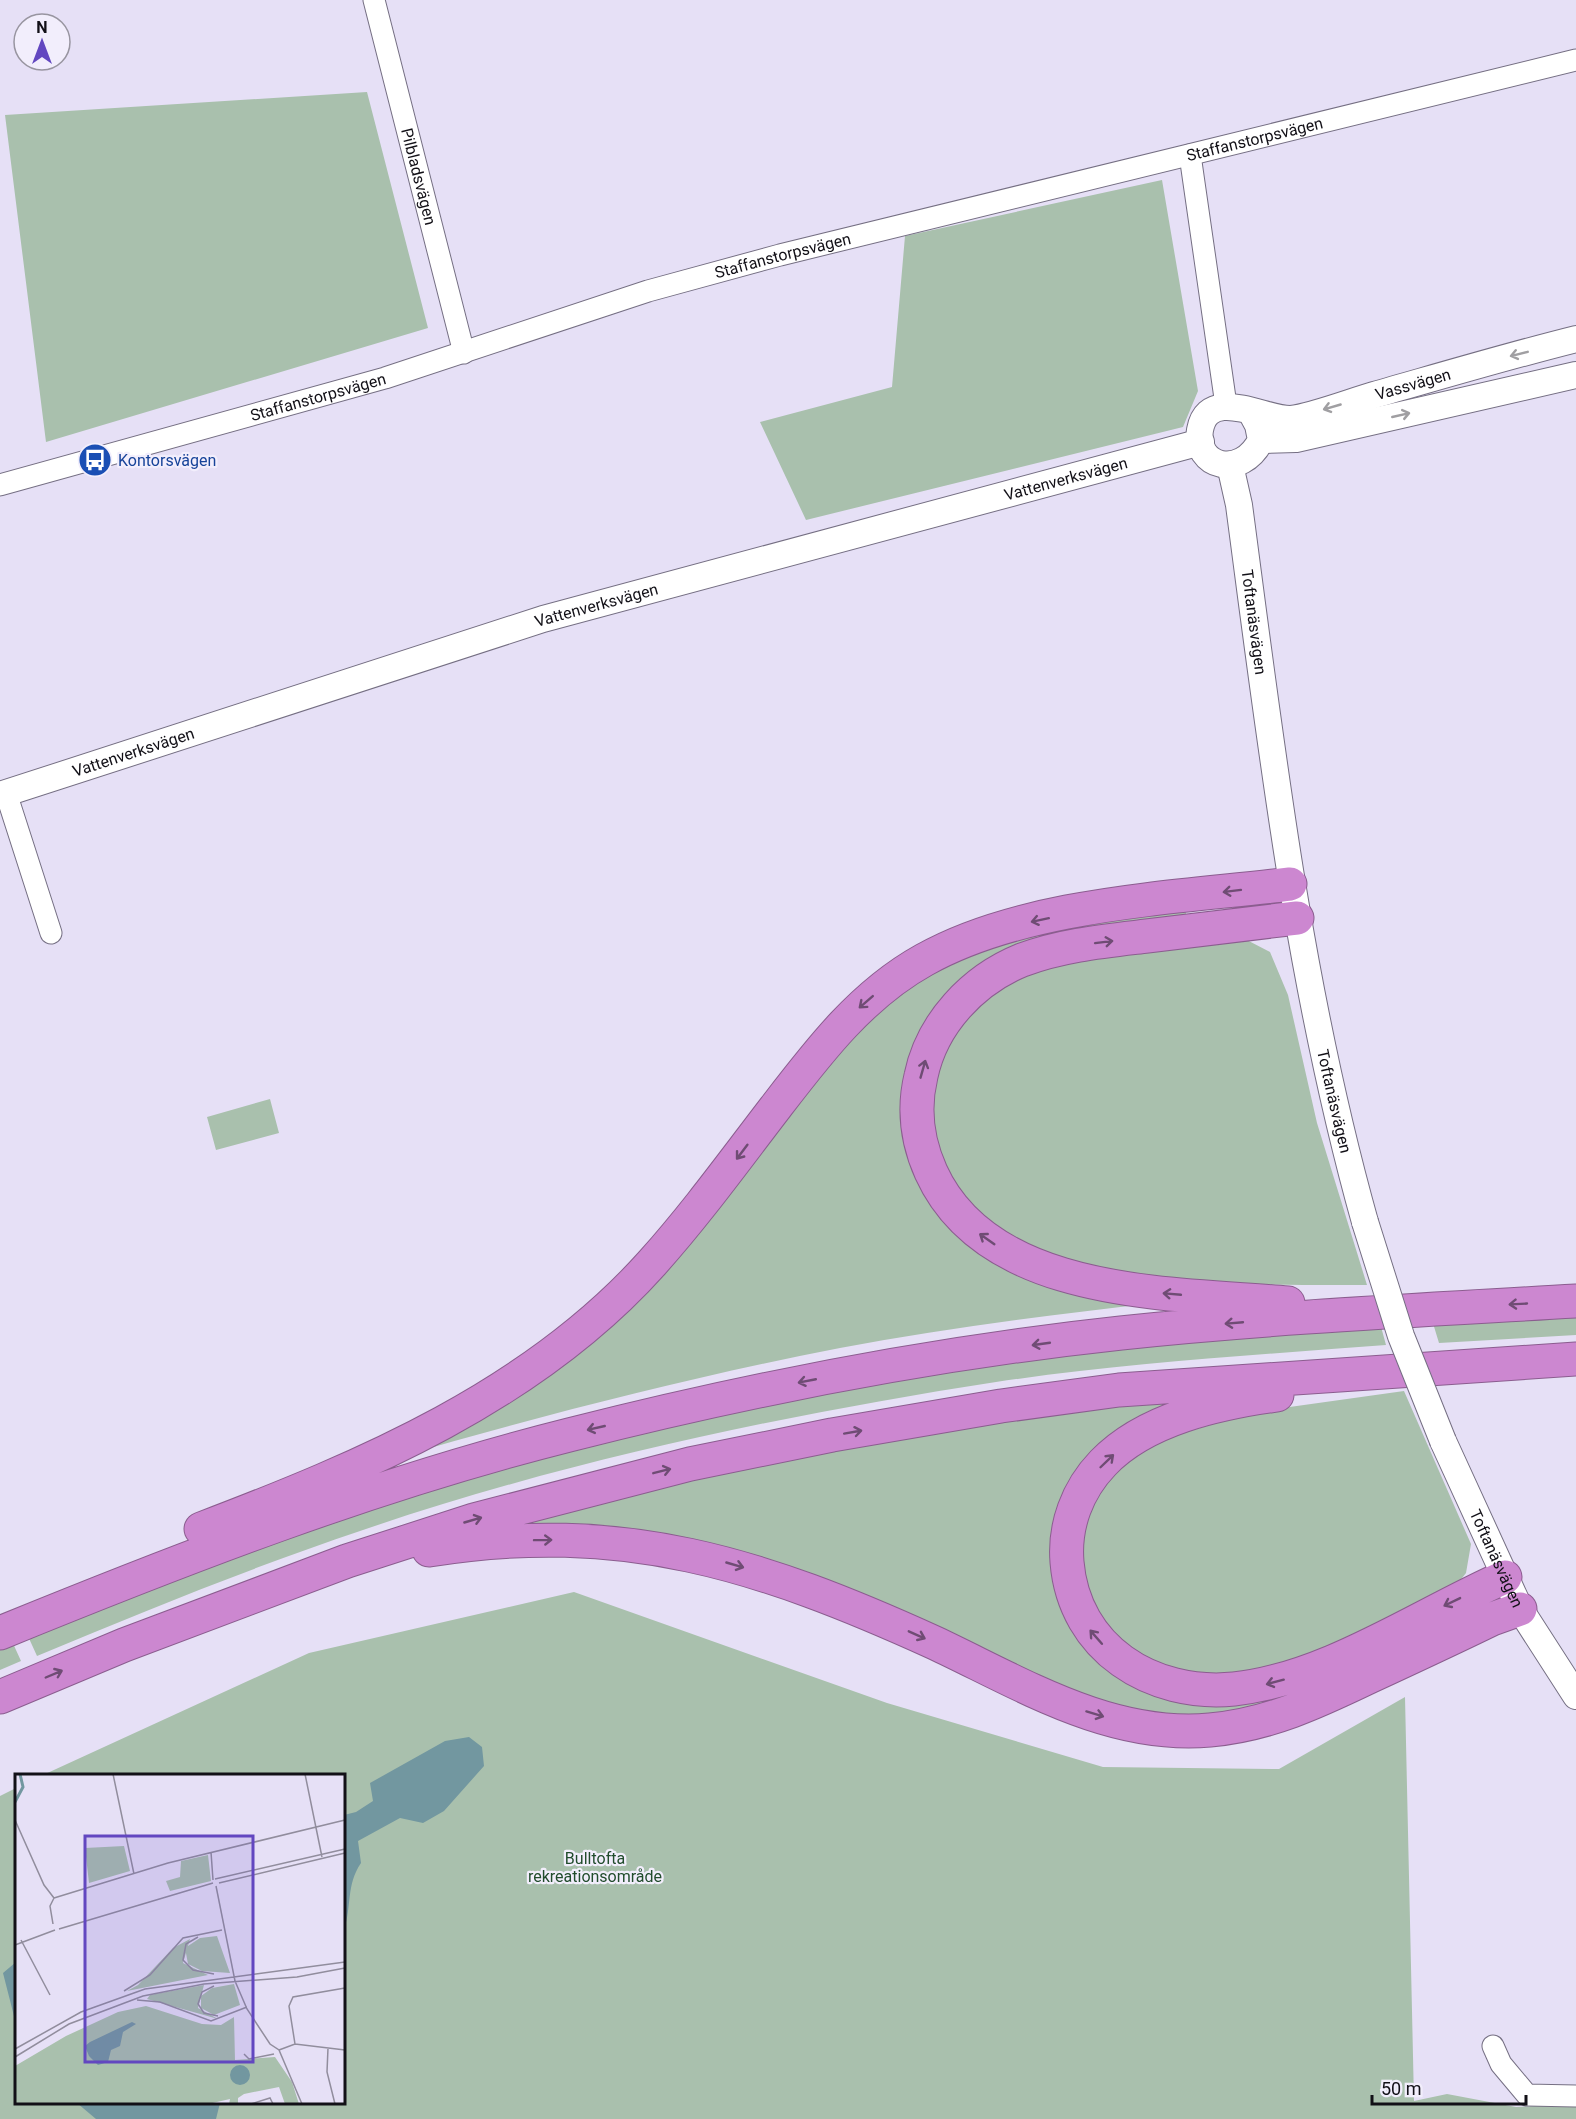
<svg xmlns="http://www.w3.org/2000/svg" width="1576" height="2119" viewBox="0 0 1576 2119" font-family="Roboto,sans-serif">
	<rect width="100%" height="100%" fill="#e6e0f6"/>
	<path fill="#a9c0ad" d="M 367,92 L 428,328 L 46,442 L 5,115 Z
		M 1162,180 L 1198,391 L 1183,427 L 806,520 L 760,422 L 892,387 L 905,236 Z
		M 1185,907 L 1187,920 L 985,965 L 907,1141 L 921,1188 L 951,1228 L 1155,1303 C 1050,1315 944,1328 840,1348 C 691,1377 544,1415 399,1457 L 501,1403 L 793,1101 L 891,994 L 997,940 Z
		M 1243,938 L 1270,952 L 1288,995 L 1317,1123 L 1367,1285 C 1284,1285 1200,1286 1119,1271 C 1094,1266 1066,1262 1043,1252 C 1017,1240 984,1225 966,1202 C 894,1106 941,1003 1047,964 C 1064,958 1088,958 1106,956 C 1152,950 1198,944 1243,938 Z
		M 270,1099 L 279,1133 L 216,1150 L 207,1117 Z
		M 1576,1312 L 1576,1335 L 1439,1343 L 1432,1320 Z
		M 1380,1323 L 1386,1345 C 1256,1355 1125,1363 996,1382 C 783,1415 568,1460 363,1530 C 253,1567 144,1611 37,1656 L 27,1634 L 251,1545 L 611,1435 L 1001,1359 Z
		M 1404,1391 L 1471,1544 L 1466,1573 L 1455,1587 L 1308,1656 L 1241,1676 L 1192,1676 L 1142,1659 L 1106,1627 L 1084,1587 L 1081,1546 L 1091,1502 L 1120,1466 L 1154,1442 L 1253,1412 Z
		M 1232,1392 L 1067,1499 L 1097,1656 L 1288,1689 L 1297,1698 L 1199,1720 L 1114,1710 L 829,1586 L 463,1535 L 529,1515 L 930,1429 Z
		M 574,1592 L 887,1703 L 1103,1767 L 1279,1769 L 1405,1697 L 1414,2101 L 1447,2094 L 1516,2107 L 1576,2104 L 1576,2119 L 0,2119 L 0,1796 L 16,1788 L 16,2102 L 344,2102 L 344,1776 L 43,1775 L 309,1653 Z
		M 11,1639 L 21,1661 L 0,1670 L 0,1644 Z"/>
	<path fill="#7297a0" d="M 469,1737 L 482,1747 L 484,1766 L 444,1811 L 423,1823 L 400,1818 L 358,1841 L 361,1863 C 346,1885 352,1905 344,1930 L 344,1815 L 356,1812 L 373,1801 L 370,1783 L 445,1741 Z
		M 16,1962 L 16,2024 L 3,1973 Z
		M 77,2103 L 220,2103 L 216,2119 L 96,2119 Z"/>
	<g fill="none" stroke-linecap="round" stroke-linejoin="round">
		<defs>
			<g id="minor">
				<path id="s1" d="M 374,0 L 464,353"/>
				<path d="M 1190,155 L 1226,405"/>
				<path id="s2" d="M 0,485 L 385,378 L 648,291 L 780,255 L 1576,60"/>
				<path d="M 6,793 L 51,933"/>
				<path d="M 1493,2046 L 1501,2064 L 1527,2095 L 1576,2096"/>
			</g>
			<g id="tertiary">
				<path id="s3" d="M 1251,412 L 1258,425 L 1261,440 C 1241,480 1194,467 1200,430 C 1208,385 1265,420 1291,419 C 1311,417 1353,401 1374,395 C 1441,376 1508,356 1576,339"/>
				<path d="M 1261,440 L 1296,439 L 1576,375"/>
				<path id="s4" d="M 1230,465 L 1239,505 C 1271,746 1299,987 1365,1222"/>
				<path id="s5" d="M 0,795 L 543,619 L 1201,442"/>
				<path id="s6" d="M 1443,1441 L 1520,1609 L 1576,1696"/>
			</g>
			<path id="motorway" d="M 1288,1303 C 1171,1293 988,1298 931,1172 C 917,1141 913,1109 921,1076 C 932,1023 973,980 1022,960 C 1062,945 1105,941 1147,936 C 1197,930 1247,924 1297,918
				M 1277,1395 C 1218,1403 1145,1419 1103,1463 C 1077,1490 1064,1526 1067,1562 C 1074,1649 1152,1697 1234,1689 C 1328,1679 1419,1615 1505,1577
				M 201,1529 C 364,1467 533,1396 652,1263 C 696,1214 735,1160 775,1108 C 818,1052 861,995 924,960 C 1025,903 1176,898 1290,884
				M 429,1550 C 623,1519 761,1564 935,1643 C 1022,1684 1110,1739 1210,1730 C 1268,1725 1317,1702 1369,1677 C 1410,1658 1451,1639 1492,1619 L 1520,1609
				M 0,1633 C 186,1557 374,1484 569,1435 C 750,1389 935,1353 1121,1333 C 1272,1317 1424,1310 1576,1301
				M 0,1697 L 124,1645 L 347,1561 L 474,1520 L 690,1464 L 832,1435 L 1001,1406 L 1119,1390 L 1576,1359"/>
		</defs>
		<use href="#minor" stroke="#756f83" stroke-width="23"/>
		<use href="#tertiary" stroke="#756f83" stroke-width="28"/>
		<use href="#motorway" stroke="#8b5d8f" stroke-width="35"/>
		<use href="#minor" stroke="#fff" stroke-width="21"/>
		<use href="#tertiary" stroke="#fff" stroke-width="26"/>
		<use href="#motorway" stroke="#cc87d0" stroke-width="33"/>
		<defs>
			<path id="tertiary-bridge" d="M 1365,1222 L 1401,1336 L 1443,1441"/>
		</defs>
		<use href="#tertiary-bridge" stroke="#756f83" stroke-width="28" stroke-linecap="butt"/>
		<use href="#tertiary-bridge" stroke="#fff" stroke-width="26"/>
	</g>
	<defs><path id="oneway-shaft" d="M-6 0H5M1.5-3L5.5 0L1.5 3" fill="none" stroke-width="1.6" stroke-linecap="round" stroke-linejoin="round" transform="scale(1.5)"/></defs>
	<g stroke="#a09fa2">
		<use href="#oneway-shaft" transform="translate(1519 354) rotate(166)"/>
		<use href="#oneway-shaft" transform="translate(1332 407) rotate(164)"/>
		<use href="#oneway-shaft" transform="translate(1401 415) rotate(-13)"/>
	</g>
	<g stroke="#6f4c74">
		<use href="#oneway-shaft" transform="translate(1232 891) rotate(173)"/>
		<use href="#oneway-shaft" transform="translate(1040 920) rotate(168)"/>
		<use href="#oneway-shaft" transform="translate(1104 942) rotate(-7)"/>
		<use href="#oneway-shaft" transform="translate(866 1002) rotate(139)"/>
		<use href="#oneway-shaft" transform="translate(923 1069) rotate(-74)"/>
		<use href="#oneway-shaft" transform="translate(742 1152) rotate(127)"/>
		<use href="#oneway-shaft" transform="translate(987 1239) rotate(-145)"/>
		<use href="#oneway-shaft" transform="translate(1172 1294) rotate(-175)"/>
		<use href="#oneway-shaft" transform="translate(1518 1304) rotate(177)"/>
		<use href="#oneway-shaft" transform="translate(1234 1323) rotate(175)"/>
		<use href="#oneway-shaft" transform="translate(1041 1344) rotate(172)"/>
		<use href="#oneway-shaft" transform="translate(807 1381) rotate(169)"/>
		<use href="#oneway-shaft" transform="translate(596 1428) rotate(167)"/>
		<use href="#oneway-shaft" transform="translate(853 1432) rotate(-10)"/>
		<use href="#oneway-shaft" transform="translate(1107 1461) rotate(-44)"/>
		<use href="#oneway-shaft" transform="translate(662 1471) rotate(-14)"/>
		<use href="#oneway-shaft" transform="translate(473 1520) rotate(-16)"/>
		<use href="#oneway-shaft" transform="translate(543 1540) rotate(-1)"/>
		<use href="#oneway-shaft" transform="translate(735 1565) rotate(16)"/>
		<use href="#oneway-shaft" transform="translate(1452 1602) rotate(154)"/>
		<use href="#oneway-shaft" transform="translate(917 1635) rotate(24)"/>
		<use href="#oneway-shaft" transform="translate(1096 1637) rotate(-131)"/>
		<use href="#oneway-shaft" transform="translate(54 1674) rotate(-23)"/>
		<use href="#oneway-shaft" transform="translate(1275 1682) rotate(165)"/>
		<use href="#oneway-shaft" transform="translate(1095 1714) rotate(17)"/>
	</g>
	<defs>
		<symbol id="bus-disc" viewBox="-11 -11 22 22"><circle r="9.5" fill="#1a4fb4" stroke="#f2eefc"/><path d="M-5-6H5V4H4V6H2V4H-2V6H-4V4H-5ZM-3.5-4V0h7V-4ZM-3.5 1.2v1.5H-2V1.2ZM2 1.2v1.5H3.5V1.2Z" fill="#fff"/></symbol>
	</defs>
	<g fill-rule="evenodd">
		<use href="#bus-disc" x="76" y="441" width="38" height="38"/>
	</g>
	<g text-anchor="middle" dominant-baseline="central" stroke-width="4.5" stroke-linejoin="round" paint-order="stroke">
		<g font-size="16" fill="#121017" stroke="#f2eefc">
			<text stroke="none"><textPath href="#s2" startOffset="1302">Staffanstorpsvägen</textPath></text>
			<text stroke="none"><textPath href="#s1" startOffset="182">Pilbladsvägen</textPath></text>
			<text stroke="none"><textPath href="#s2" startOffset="816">Staffanstorpsvägen</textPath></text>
			<text stroke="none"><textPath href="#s3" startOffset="356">Vassvägen</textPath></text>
			<text stroke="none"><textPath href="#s2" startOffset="330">Staffanstorpsvägen</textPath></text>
			<text stroke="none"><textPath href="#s5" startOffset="1112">Vattenverksvägen</textPath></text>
			<text stroke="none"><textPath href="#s5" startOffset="626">Vattenverksvägen</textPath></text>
			<text stroke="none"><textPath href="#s4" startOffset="159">Toftanäsvägen</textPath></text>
			<text stroke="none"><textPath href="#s5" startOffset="140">Vattenverksvägen</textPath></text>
			<text stroke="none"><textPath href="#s4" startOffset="645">Toftanäsvägen</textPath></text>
			<text stroke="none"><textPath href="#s6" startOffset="129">Toftanäsvägen</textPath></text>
		</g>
		<g font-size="16" fill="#164399" stroke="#f2eefc" text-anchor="start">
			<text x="118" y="460">Kontorsvägen</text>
		</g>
		<g font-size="16" fill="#214c2c" stroke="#f2eefc">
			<text x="595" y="1858">Bulltofta<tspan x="595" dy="18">rekreationsområde</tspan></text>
		</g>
	</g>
	<g transform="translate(15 1774)">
		<rect width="330" height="330" fill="#e6e0f6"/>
		<path d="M 109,72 L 115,97 L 74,109 L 70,74 ZM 193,81 L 196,107 L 155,117 L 151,107 L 165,103 L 166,87 ZM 202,162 L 215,199 L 187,197 L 173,190 L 170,174 L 185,164 ZM 175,165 L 168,189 L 193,201 L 112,217 L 123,211 L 158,174 ZM 219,210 L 225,231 L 199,241 L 186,234 L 186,222 L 197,214 ZM 189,211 L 183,234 L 203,245 L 132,225 L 135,221 ZM 131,232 L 187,250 L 206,251 L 219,243 L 220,286 L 260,283 L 277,308 L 284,330 L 270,330 L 264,313 L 229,320 L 223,324 L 223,330 L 214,330 L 215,325 L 193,330 L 0,330 L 0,292 L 51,262 L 103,238 Z" fill="#a9c0ad"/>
		<path d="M 117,248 L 121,250 L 108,258 L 105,272 L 96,276 L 93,288 L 83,291 L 74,282 L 70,272 L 75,268 ZM215 301a10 10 0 1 1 20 0a10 10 0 1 1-20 0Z" fill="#7297a0"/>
		<path fill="none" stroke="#7297a0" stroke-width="3" d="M 0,28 L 8,13 L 5,0"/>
		<path fill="none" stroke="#918d9d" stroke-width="1.5" d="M 98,0 L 119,100M 290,0 L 307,83M 0,46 L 29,111 L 39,124M 196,78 L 198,106M 200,105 L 330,75M 204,109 L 330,79M 201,112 L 220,207 L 232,235 L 255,270 L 264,276 L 287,330M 39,124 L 153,89 L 330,46M 38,150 L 35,132 L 39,124M 44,155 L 198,109M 183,163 L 171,170 L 168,186 L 178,196 L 199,200M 6,166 L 35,221M 0,171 L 40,156M 199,212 L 187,218 L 183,230 L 189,239 L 203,242M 109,217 L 135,201 L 168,164 L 207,156M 122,226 L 145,228 L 196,247 L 232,233M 280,270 L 274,232 L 278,223 L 330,214M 313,274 L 312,298 L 320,330M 0,275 L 66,238 L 130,215 L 330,188M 264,276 L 280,270 L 330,276M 229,280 L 234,285 L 259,280M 0,283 L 54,250 L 128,222 L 189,210 L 282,203 L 330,194M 236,330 L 255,324 L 258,330"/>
		<path fill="#6247c0" fill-opacity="0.15" stroke="#6247c0" stroke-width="3" d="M 70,62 L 238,62 L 238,288 L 70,288 Z"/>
		<rect width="330" height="330" fill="none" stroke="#121017" stroke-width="3"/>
	</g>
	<g transform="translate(42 42)"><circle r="28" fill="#f2eefc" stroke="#9895a0" stroke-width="1.5"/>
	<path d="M0-4.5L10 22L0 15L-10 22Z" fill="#6247c0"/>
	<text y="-9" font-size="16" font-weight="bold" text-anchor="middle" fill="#121017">N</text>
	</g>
	<path d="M1372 2095v9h154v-9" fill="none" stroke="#121017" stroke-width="3"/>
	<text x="1381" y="2095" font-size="18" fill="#121017" stroke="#f2eefc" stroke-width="4.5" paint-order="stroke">50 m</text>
</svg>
